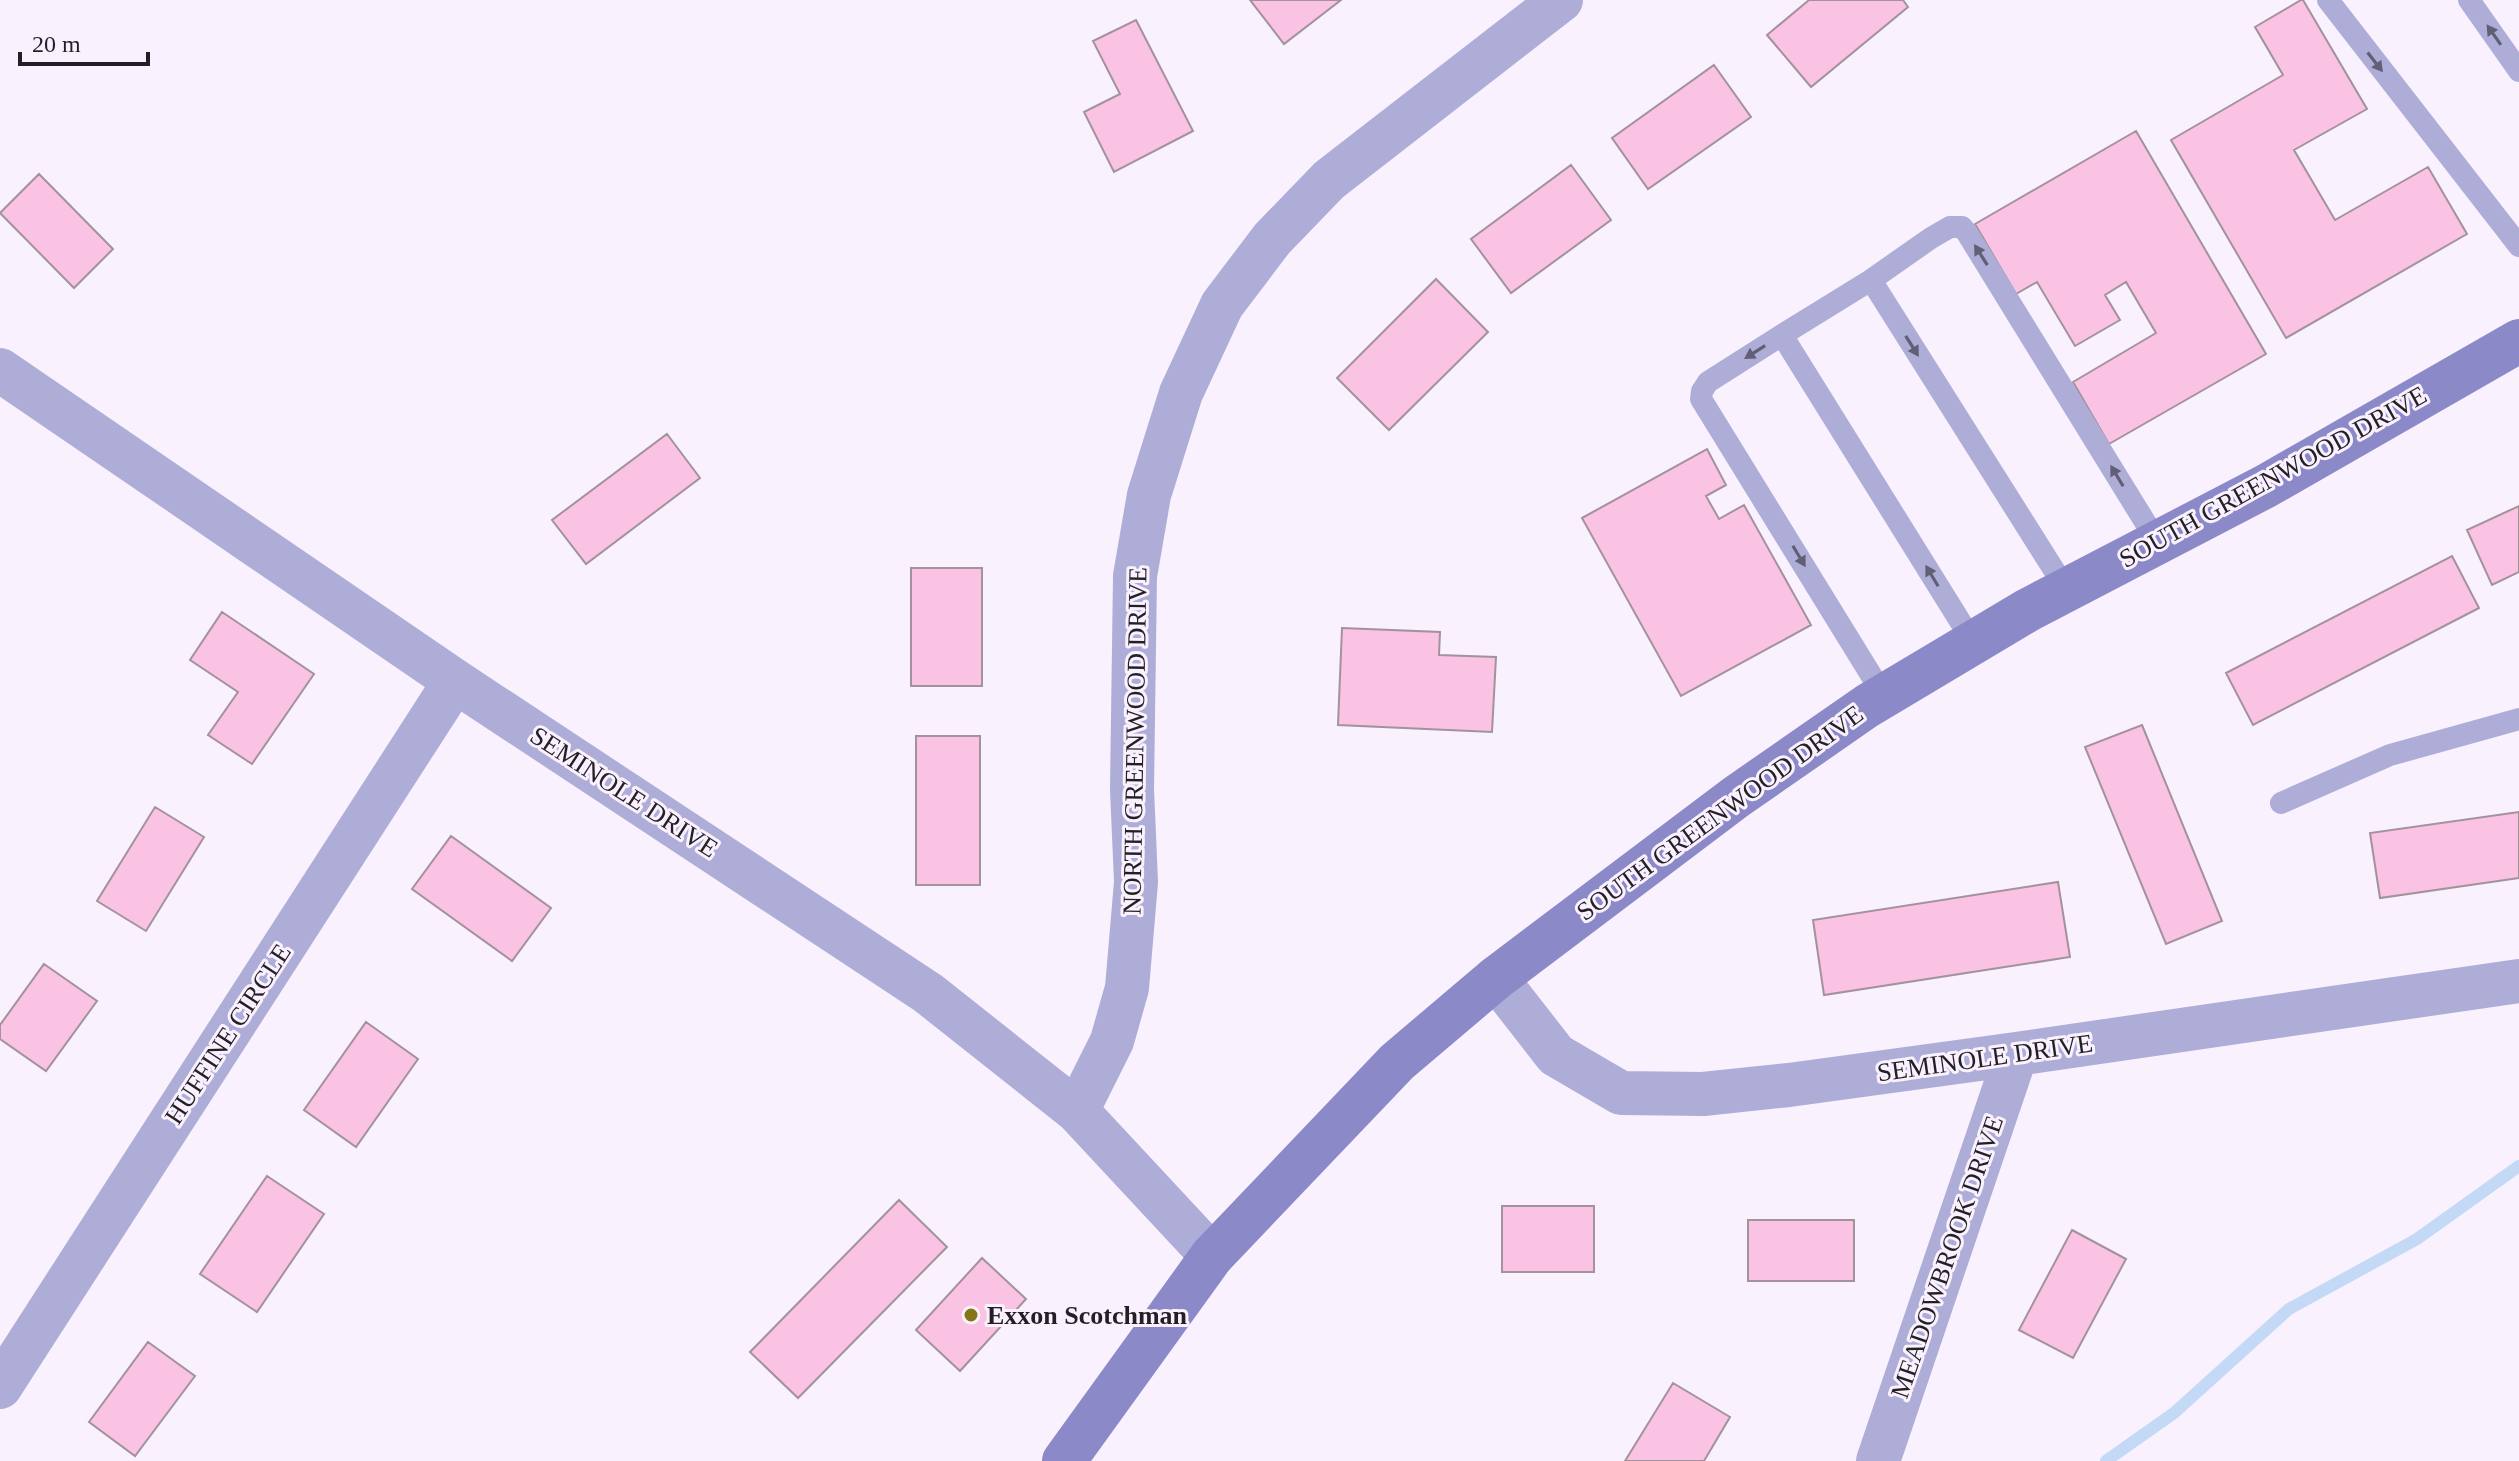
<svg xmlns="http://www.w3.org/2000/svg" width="2519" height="1461" viewBox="0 0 2519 1461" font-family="Georgia,serif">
	<rect width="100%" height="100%" fill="#f9f1fd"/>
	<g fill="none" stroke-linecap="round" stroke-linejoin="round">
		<path stroke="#c3d9f5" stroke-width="12" d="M 2106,1461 L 2174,1413 L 2289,1309 L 2417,1239 L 2519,1166"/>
	</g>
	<path fill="#fac2e3" stroke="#a3929b" stroke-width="2" d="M 1250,0 L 1341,0 L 1284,44 Z
		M 1809,0 L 1903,0 L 1908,7 L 1811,87 L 1767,35 Z
		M 2301,0 L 2303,0 L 2367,109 L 2294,150 L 2335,220 L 2428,167 L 2467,234 L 2286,338 L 2171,140 L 2283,75 L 2255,27 Z
		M 1136,20 L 1193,131 L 1114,172 L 1084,112 L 1120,94 L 1093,41 Z
		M 1714,65 L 1751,117 L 1648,189 L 1612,138 Z
		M 2136,131 L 2266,354 L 2109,444 L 2073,382 L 2156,333 L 2126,282 L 2105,295 L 2120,320 L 2075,346 L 2037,282 L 2016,294 L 1975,224 Z
		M 1571,165 L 1611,220 L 1511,293 L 1471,239 Z
		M 39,174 L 113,249 L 74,288 L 0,213 Z
		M 1436,279 L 1488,332 L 1389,430 L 1337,378 Z
		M 667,434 L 700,478 L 586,564 L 552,520 Z
		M 1707,449 L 1726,485 L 1706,496 L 1719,519 L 1744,505 L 1811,625 L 1681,696 L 1582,518 Z
		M 2519,506 L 2519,572 L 2492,585 L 2467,530 Z
		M 2452,556 L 2479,608 L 2253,725 L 2226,673 Z
		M 911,568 L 982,568 L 982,686 L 911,686 Z
		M 222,612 L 314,674 L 252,764 L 208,735 L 238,692 L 190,660 Z
		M 1342,628 L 1440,632 L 1439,655 L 1496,657 L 1492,732 L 1338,725 Z
		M 2142,725 L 2222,921 L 2166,944 L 2085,747 Z
		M 916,736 L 980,736 L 980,885 L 916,885 Z
		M 155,807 L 204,837 L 146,931 L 97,901 Z
		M 2519,812 L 2519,878 L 2380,898 L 2370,833 Z
		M 451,836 L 551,908 L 512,961 L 412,889 Z
		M 2058,882 L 2070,957 L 1824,995 L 1813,920 Z
		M 44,964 L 97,1001 L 46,1071 L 0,1039 L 0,1025 Z
		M 366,1022 L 418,1059 L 356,1147 L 304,1110 Z
		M 267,1176 L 324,1214 L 257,1312 L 200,1274 Z
		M 899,1200 L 947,1247 L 798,1398 L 750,1352 Z
		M 1502,1206 L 1594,1206 L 1594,1272 L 1502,1272 Z
		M 1748,1220 L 1854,1220 L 1854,1281 L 1748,1281 Z
		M 2072,1230 L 2126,1259 L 2073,1358 L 2019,1330 Z
		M 982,1258 L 1026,1299 L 960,1371 L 916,1330 Z
		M 148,1342 L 195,1376 L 135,1456 L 89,1422 Z
		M 1673,1383 L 1730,1417 L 1704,1461 L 1625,1461 Z"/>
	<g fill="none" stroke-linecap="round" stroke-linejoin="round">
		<path stroke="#adadd8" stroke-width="22" d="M 2328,0 L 2519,246
			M 2469,0 L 2519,71
			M 1871,280 L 2066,589
			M 1782,335 L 1871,280 L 1931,238 L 1950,227 L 1962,227 L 1967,233 L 2158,543
			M 1884,696 L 1701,399 L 1702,391 L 1708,382 L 1782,335 L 1973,642
			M 2281,803 L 2390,755 L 2519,719"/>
		<path stroke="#adadd8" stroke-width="44" d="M 0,370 L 455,681 L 928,993 L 1077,1111 L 1212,1256
			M 1496,978 L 1556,1055 L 1621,1093 L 1703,1094 L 1789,1085 L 2016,1054 L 2519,981
			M 1077,1111 L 1112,1041 L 1127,988 L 1136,882 L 1132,789 L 1135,576 L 1149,495 L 1181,393 L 1222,305 L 1272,239 L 1329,180 L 1561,0
			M 0,1387 L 455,681
			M 1878,1461 L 2016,1054"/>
		<path stroke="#8b89c8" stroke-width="44" d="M 1064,1461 L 1212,1256 L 1397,1062 L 1496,978 L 1736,797 L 1867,706 L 2028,610 L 2266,486 L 2519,341"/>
	</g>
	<defs><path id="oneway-solid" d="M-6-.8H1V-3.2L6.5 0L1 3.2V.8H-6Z" transform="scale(2)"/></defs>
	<g fill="#615f76">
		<use href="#oneway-solid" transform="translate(2494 35) rotate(-125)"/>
		<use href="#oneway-solid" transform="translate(2375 62) rotate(52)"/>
		<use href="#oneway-solid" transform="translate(1981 255) rotate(-122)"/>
		<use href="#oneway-solid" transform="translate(1912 346) rotate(58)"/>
		<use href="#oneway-solid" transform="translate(1755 352) rotate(148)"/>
		<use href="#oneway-solid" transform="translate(2117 476) rotate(-121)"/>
		<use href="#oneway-solid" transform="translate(1799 556) rotate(59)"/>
		<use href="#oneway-solid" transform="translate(1932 576) rotate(-121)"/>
	</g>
	<circle fill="#867417" stroke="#f9f1fd" stroke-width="3" cx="971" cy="1315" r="8"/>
	<g text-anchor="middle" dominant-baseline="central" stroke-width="6" stroke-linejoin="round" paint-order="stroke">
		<g font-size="26" fill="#231f25" stroke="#f9f1fd">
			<text transform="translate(2273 477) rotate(-29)">SOUTH GREENWOOD DRIVE</text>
			<text transform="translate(1135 741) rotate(-89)">NORTH GREENWOOD DRIVE</text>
			<text transform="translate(624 792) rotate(33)">SEMINOLE DRIVE</text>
			<text transform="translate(1720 813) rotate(-36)">SOUTH GREENWOOD DRIVE</text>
			<text transform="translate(228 1034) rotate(-57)">HUFFINE CIRCLE</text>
			<text transform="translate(1985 1058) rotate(-8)">SEMINOLE DRIVE</text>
			<text transform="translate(1947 1257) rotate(-71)">MEADOWBROOK DRIVE</text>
		</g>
		<g font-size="26" font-weight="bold" fill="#231f25" stroke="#f9f1fd" text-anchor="start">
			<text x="987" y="1315">Exxon Scotchman</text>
		</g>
	</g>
	<path d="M20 52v12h128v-12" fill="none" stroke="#231f25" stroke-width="4"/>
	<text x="32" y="52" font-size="24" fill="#231f25" stroke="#f9f1fd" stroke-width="6" paint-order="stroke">20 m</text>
</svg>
